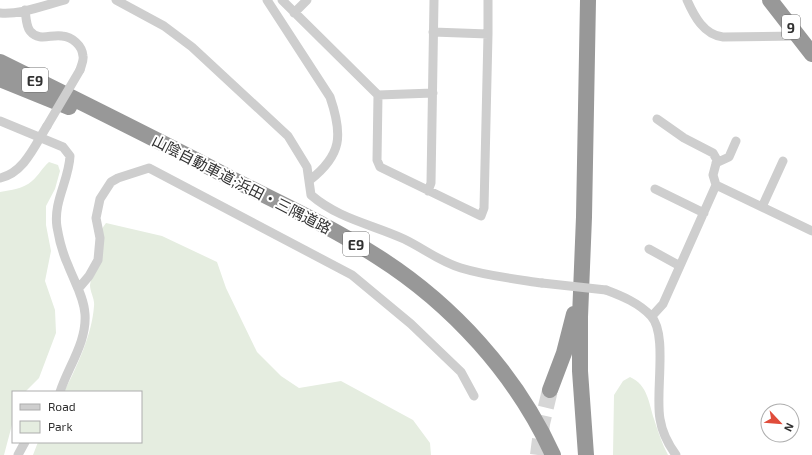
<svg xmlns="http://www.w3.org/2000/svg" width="812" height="455" viewBox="0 0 812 455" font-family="'Exo 2','Noto Sans JP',sans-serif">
	<rect width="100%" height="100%" fill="#fff"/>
	<path fill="#e5ede0" d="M 49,162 L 58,165 L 60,171 L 55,189 L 46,206 L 46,225 L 51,251 L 45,281 L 55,310 L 56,333 L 39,378 L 25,392 L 13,392 L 13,421 L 4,455 L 0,455 L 0,192 C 11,190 23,189 32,181 C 39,175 42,168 49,162 Z
		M 106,223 L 162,236 L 217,262 L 226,288 L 257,352 L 281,376 L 299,388 L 341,381 L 413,420 L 430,443 L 431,455 L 33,455 L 38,442 L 141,442 L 141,392 L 64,392 C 77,366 92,335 94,306 C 95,299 90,292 90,285 C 93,266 107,249 101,230 Z
		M 630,377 C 648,385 649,404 654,419 C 658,431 662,444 668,455 L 613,455 L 614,395 L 623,381 Z"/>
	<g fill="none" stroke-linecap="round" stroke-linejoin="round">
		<path stroke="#d6d6d6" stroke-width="16" stroke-dasharray="16 8" stroke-linecap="butt" d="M 538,455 L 542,424 L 550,390"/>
		<path stroke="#cecece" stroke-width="9" d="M 116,0 L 164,26 L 192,47 L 288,136 L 307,167 L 311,195 C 339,219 371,224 404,239 C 423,248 440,262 461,268 C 487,276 515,279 542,283
			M 267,0 L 330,97 C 343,135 342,155 310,180
			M 282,0 L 378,95 L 433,93
			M 687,0 C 694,16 704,35 723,37 L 798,36
			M 25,10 C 26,16 26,26 30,31 C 39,42 51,34 62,36 C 72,37 82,45 83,56 C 84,60 81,66 80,70
			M 0,13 C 20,15 45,5 65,0
			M 294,13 L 307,0
			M 488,34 L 488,0
			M 378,95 L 377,160 L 380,167 L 481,216 L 484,208 L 488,34 L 433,32
			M 657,119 L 684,138 L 713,153 L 717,160 L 713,175 L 716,185 L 812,231
			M 0,121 L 63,147 L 70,156 C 69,180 53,202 57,227 C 59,239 63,254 68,265 C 74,281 84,297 85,314 C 87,342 68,367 60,392
			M 716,163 L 729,157 L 736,141
			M 0,178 C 24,173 35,145 47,126
			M 655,189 L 704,213
			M 428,191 L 431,183 L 434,0
			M 762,207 L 783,161
			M 649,249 L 680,266
			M 78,289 L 89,276 L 98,260 L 100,238 L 96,218 L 100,199 L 111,182 L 118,178 L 149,168 L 352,275 L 411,324 L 461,372 L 474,396
			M 606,290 C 622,296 639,303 651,316 C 668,334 655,393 660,419 C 662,432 668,444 676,455
			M 652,316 L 663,304 L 716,185
			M 18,455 L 25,442"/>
		<path stroke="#989898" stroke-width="16" d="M 770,0 L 812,54
			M 0,62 C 79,101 158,140 236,181 C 284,205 333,228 378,257 C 452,304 516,374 553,455
			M 0,79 L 69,107
			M 550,390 L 564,353 L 574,314
			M 586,455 L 580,371 L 580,317 L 584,217 L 588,0"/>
		<path stroke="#cecece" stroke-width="9" d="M 47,126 L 80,70
			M 542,283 L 606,290"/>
	</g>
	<g text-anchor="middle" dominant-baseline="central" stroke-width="4" stroke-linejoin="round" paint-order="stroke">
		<g fill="#fff" stroke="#6f6f6f" stroke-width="1">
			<rect x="782" y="15" width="18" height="24" rx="3"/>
			<rect x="22" y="68" width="26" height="24" rx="3"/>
			<rect x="343" y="232" width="26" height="24" rx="3"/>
		</g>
		<g font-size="14" font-weight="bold" fill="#313131">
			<text x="791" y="27">9</text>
			<text x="35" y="80">E9</text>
			<text x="356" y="244">E9</text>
		</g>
		<g font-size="15" fill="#313131" stroke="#fff">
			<text transform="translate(242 184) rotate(27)">山陰自動車道;浜田・三隅道路</text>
		</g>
	</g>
	<rect x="12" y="391" width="130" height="52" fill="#ffffff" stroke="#adadad"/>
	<rect x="20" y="404" width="20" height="6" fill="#cecece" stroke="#adadad"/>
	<text x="48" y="411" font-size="12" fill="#313131">Road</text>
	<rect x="20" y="421" width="20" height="12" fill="#e5ede0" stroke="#adadad"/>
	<text x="48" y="431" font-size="12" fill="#313131">Park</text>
	<g transform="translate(780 423) rotate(116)"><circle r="19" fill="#ffffff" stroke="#adadad"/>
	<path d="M0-3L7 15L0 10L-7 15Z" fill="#e04c3b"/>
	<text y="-6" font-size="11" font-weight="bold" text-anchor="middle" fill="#313131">N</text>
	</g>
</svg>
